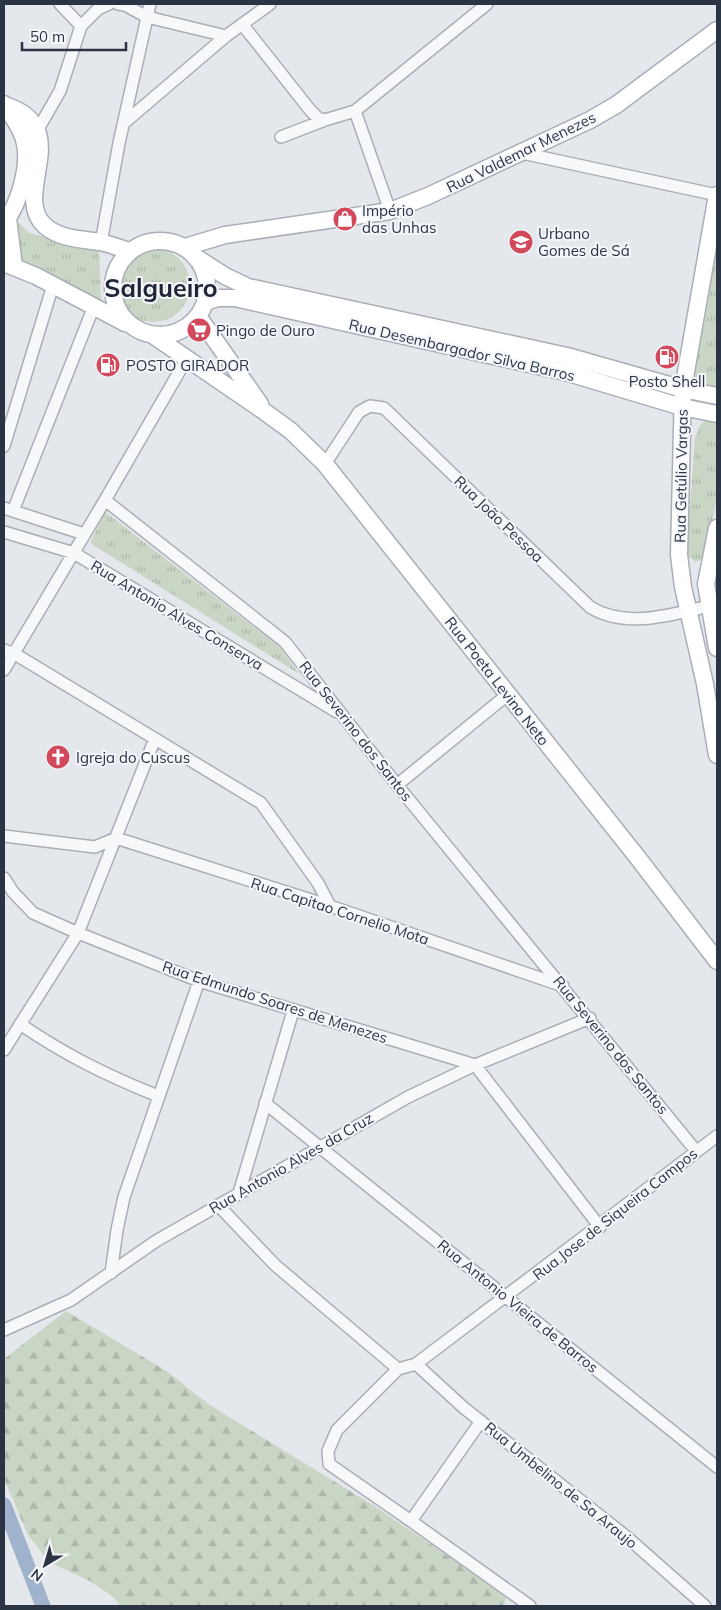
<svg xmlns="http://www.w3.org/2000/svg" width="721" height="1610" viewBox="0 0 721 1610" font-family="Mulish,sans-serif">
	<defs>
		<pattern id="grass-tufts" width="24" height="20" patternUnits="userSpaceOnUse" patternTransform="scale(1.25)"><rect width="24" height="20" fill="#c9d6c5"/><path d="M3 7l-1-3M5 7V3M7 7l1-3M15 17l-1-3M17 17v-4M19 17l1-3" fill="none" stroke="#adb8ab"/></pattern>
		<pattern id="forest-firs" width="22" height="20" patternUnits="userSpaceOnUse" patternTransform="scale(1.25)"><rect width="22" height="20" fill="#c9d6c5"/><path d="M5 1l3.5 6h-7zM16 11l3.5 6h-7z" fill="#adb8ab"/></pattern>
	</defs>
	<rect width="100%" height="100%" fill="#e4e7ec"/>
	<path fill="url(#grass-tufts)" d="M 12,206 L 18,222 L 29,233 L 99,248 L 101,302 L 19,260 Z
		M 717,240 L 717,387 L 689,381 Z
		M116 285a37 37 0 1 1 74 0a37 37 0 1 1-74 0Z
		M 710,418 L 717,420 L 717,497 L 707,551 L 704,558 L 696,562 L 688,556 L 687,546 L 695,437 L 701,424 Z
		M 105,512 L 281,648 L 299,674 L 90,543 Z"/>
	<path fill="url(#forest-firs)" d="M 66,1311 L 168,1372 L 208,1404 L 376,1507 L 506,1596 L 504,1606 L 121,1606 L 112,1596 L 88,1580 L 49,1562 L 28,1535 L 4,1479 L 4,1359 Z"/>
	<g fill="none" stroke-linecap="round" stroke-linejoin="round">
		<path stroke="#9fb4cc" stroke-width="15" d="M 4,1505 L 43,1606"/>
		<defs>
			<path id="street" d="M 60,4 L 81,26
				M 118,4 L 125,5 L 147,17 L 226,36
				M 242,24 L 310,110 L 318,118 L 325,120 L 355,111 L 487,4
				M 355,111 L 390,211
				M 124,123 L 226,36 L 270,4
				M 37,131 L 60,91 L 81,26 L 98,9 L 109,4
				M 281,137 L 325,120
				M 522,153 L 717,195
				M 101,243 L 119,143 L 150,4
				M 4,446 L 53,285
				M 325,464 L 359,412 L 370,406 L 384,408 L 590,607 C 625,629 671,615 709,606
				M 105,500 L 186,360
				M 4,508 L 84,534
				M 13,511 L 94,306
				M 4,532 L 74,553 L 337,712
				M 4,650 L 15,654 L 261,803 L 318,883 L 330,906
				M 4,670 L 105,500 L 285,642 L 397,785 L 696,1151
				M 397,785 L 507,695
				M 4,836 L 95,847 L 116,838 L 330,906 L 563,986
				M 4,878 L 13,892 L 33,913 L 78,933 L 199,981 L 475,1065
				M 20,1024 C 67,1056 106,1075 158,1096
				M 4,1050 L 78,933 L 154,741
				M 475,1065 L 600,1227
				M 265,1103 L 717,1467
				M 239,1193 L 293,1011
				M 218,1205 L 275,1265 L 398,1369
				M 111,1273 L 117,1230 L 124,1197 L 199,981
				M 4,1330 L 71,1300 L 156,1241 L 408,1097 L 475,1065 L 590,1018
				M 416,1364 L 464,1408 L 628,1538 L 705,1606
				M 481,1421 L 411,1521 L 530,1606
				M 411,1521 L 329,1464 L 328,1451 L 337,1430 L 398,1369 L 416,1364 L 717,1136"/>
			<path id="secondary" d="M 4,104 C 10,114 18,123 22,134 C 33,160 20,202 4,224
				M 4,105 C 77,127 10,195 45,226 C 60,239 81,239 100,242 C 110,244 119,248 129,251
				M 717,195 L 683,389 L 679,555 L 683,587 L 705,684 L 717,755
				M 8,218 L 14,267
				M113 288a47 47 0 1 1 94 0a47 47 0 1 1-94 0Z
				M 185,247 L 225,235 L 390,211 L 428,196 L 590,120 L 616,105 L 717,30
				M 197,258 L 225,276 L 248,287 L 567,356 L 683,389 L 717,396
				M 4,263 L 36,276 L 125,323
				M 205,302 L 218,298 L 235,298 L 565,372 L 682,407 L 717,414
				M 198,316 L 260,404
				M 154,336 L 265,412 L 291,431 L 325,464 L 638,858 L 717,961
				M 717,528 L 706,584 L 717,648"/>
		</defs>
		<use href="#street" stroke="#a9aeb7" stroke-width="14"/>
		<use href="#secondary" stroke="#a9aeb7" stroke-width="19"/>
		<use href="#street" stroke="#f7f8fa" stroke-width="11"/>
		<use href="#secondary" stroke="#fff" stroke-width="16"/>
	</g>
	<defs>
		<symbol id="shop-disc" viewBox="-11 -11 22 22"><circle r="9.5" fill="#d1495b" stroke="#f4f6f9"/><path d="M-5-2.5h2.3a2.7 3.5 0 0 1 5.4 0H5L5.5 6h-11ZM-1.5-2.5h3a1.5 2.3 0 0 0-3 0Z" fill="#fff"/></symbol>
		<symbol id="school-disc" viewBox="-11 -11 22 22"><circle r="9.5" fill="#d1495b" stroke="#f4f6f9"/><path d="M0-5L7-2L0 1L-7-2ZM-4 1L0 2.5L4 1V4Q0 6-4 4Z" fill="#fff"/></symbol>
		<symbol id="supermarket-disc" viewBox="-11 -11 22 22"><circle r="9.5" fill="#d1495b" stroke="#f4f6f9"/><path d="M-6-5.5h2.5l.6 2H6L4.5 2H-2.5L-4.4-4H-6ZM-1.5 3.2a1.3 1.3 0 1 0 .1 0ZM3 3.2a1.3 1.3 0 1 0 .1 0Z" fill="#fff"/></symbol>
		<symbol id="fuel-disc" viewBox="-11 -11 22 22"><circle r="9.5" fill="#d1495b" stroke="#f4f6f9"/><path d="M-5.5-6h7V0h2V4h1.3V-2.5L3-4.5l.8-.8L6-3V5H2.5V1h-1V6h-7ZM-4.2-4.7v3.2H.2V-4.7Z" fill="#fff"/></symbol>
		<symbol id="church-disc" viewBox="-11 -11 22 22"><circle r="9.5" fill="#d1495b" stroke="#f4f6f9"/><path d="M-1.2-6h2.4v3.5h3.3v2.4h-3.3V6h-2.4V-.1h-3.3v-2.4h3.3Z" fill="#fff"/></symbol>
	</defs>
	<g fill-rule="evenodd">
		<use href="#shop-disc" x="331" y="205" width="28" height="28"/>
		<use href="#school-disc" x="507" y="228" width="28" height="28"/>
		<use href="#supermarket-disc" x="185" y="316" width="28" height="28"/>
		<use href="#fuel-disc" x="653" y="343" width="28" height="28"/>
		<use href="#fuel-disc" x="94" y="351" width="28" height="28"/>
		<use href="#church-disc" x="44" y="743" width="28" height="28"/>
	</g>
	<g text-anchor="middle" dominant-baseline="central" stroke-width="4" stroke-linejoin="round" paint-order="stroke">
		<g font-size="15" fill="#2b3445" stroke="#f4f6f9">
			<text transform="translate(521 152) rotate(-26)">Rua Valdemar Menezes</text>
			<text transform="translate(462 350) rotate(13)">Rua Desembargador Silva Barros</text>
			<text transform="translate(681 476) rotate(-89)">Rua Getúlio Vargas</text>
			<text transform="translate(499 519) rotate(44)">Rua João Pessoa</text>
			<text transform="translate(177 615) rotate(31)">Rua Antonio Alves Conserva</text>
			<text transform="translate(497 681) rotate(52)">Rua Poeta Levino Neto</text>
			<text transform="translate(356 731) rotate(52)">Rua Severino dos Santos</text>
			<text transform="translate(340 911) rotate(18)">Rua Capitao Cornelio Mota</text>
			<text transform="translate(275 1002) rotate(18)">Rua Edmundo Soares de Menezes</text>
			<text transform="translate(611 1045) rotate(51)">Rua Severino dos Santos</text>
			<text transform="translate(291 1163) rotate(-30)">Rua Antonio Alves da Cruz</text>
			<text transform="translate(615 1214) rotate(-38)">Rua Jose de Siqueira Campos</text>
			<text transform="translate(518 1306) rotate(39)">Rua Antonio Vieira de Barros</text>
			<text transform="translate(561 1485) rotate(39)">Rua Umbelino de Sa Araujo</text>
		</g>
		<g font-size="15" fill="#2b3445" stroke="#f4f6f9" text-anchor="start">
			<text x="362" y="210">Império<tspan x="362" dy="17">das Unhas</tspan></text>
			<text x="538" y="233">Urbano<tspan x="538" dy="17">Gomes de Sá</tspan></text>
			<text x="216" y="330">Pingo de Ouro</text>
			<text x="126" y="365">POSTO GIRADOR</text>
			<text x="667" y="381" text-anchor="middle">Posto Shell</text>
			<text x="76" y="757">Igreja do Cuscus</text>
		</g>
		<g font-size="25" font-weight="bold" fill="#1d2536" stroke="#f4f6f9">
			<text x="161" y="287">Salgueiro</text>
		</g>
	</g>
	<rect width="721" height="1610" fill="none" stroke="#2b3445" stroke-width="10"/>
	<g transform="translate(45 1565) rotate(218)" stroke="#f4f6f9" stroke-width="4" paint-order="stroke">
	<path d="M0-4L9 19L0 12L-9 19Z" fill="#2b3445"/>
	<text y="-8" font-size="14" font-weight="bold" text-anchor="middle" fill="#2b3445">N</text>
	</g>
	<path d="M22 42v8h104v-8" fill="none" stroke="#2b3445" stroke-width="2.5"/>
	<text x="30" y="42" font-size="15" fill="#2b3445" stroke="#f4f6f9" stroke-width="4" paint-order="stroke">50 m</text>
</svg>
